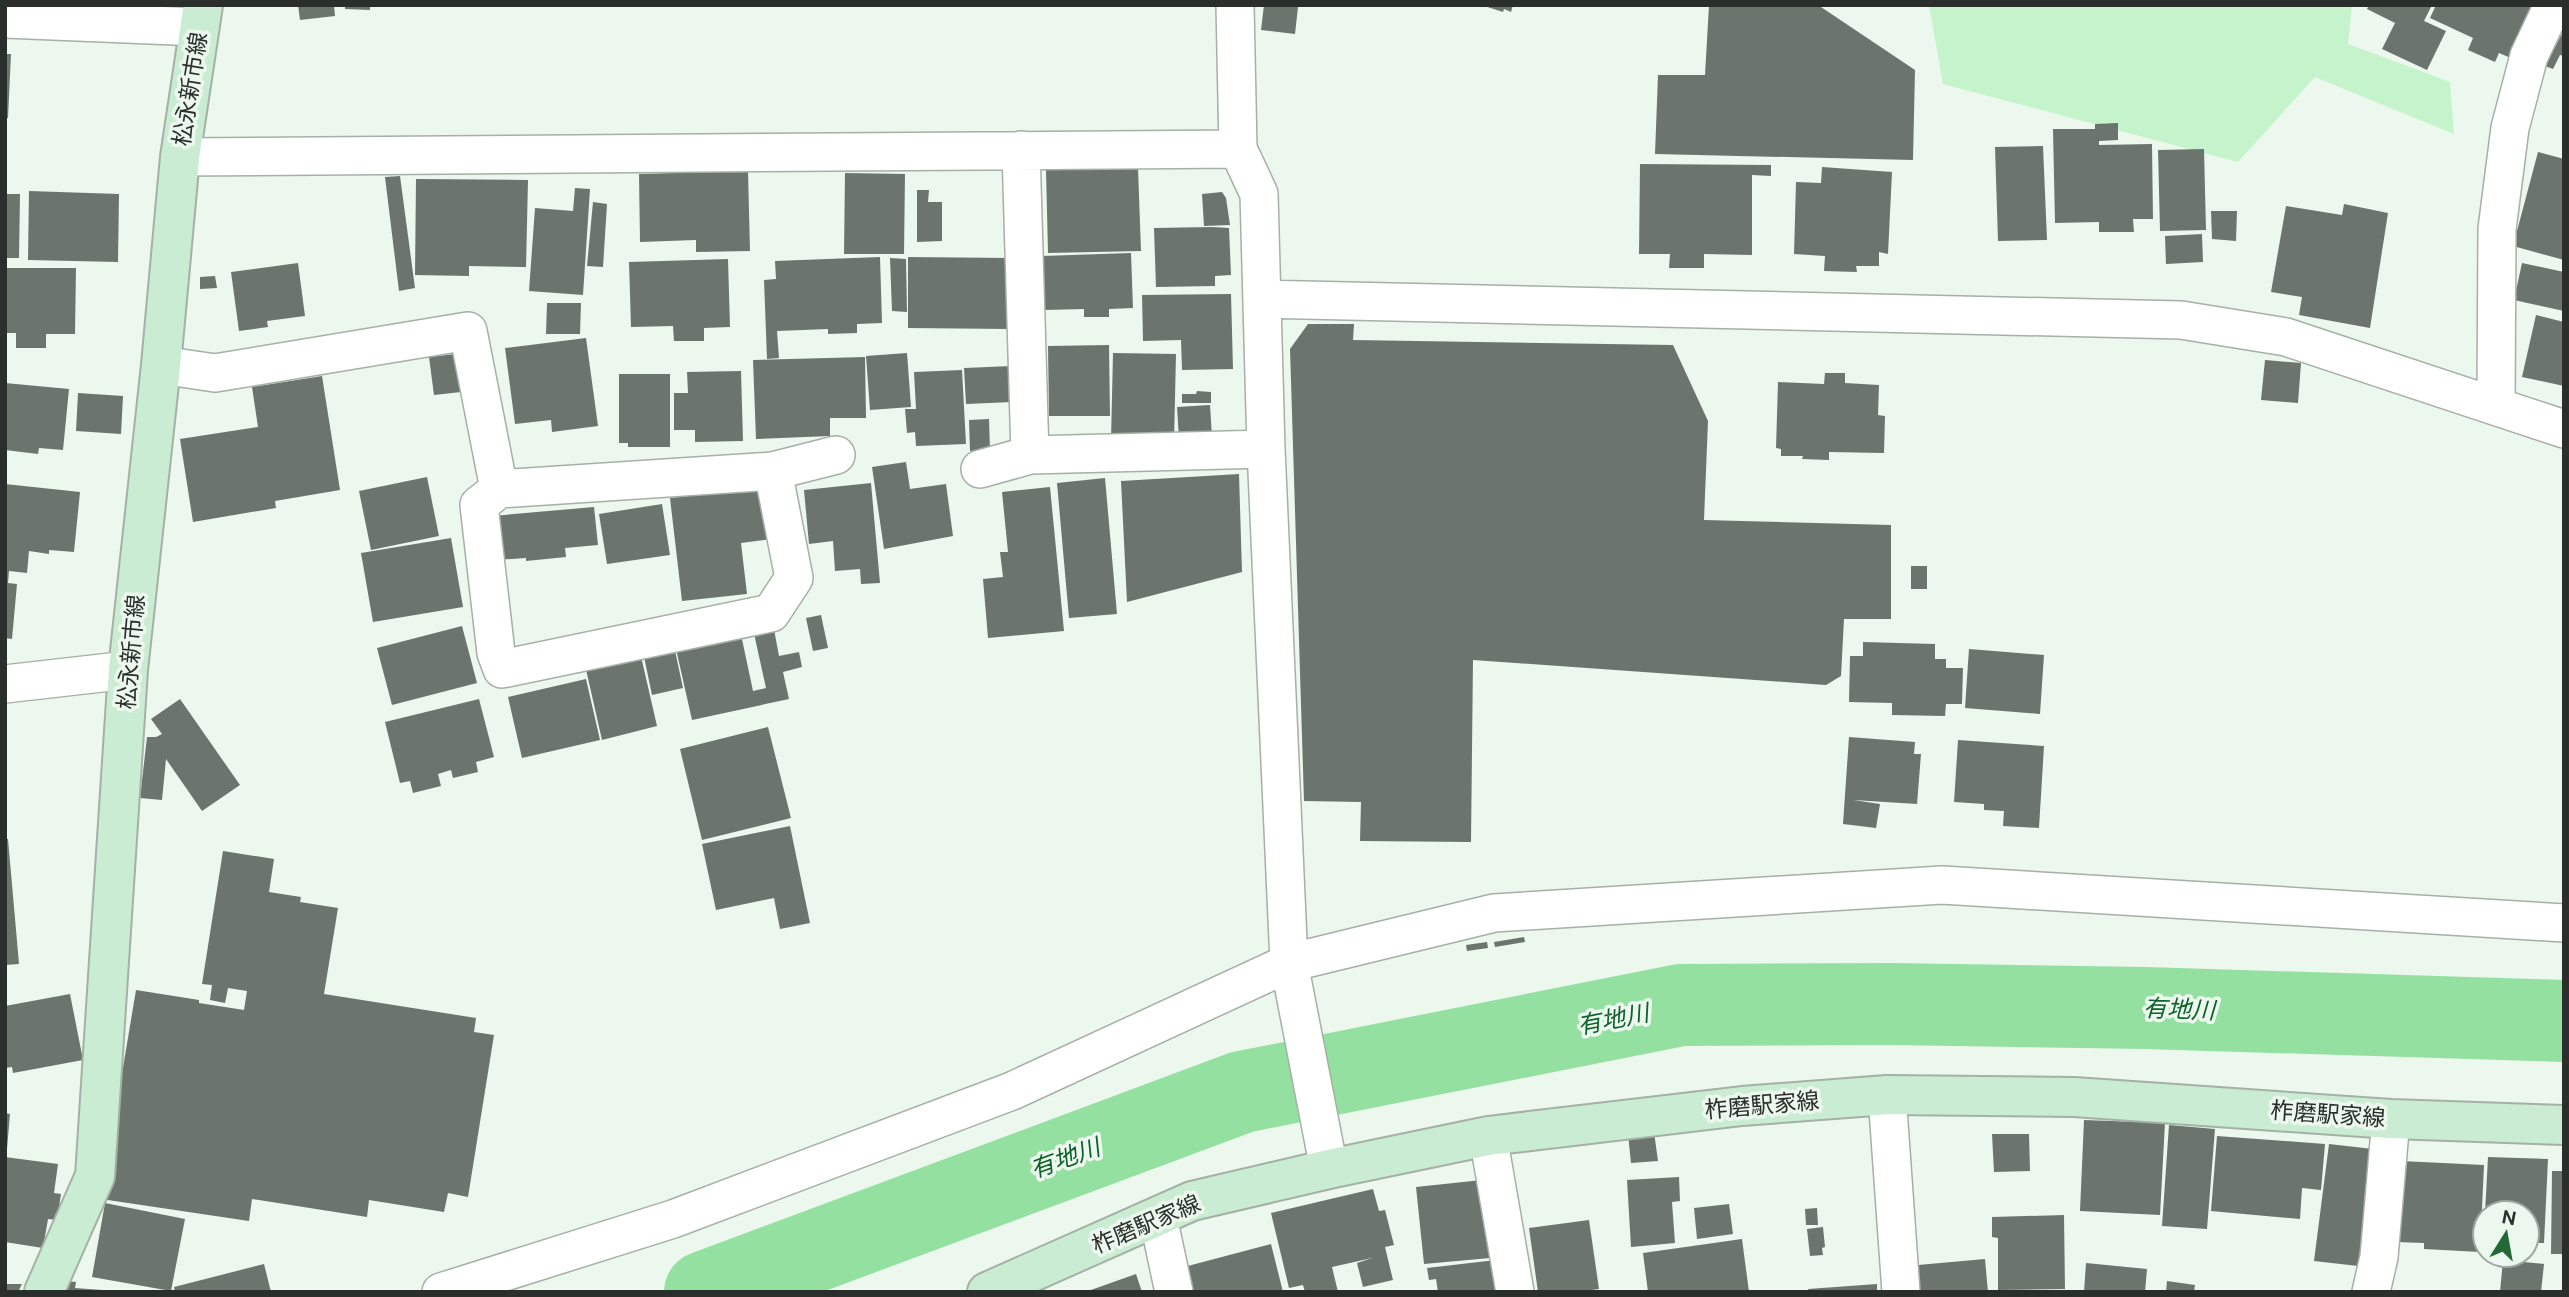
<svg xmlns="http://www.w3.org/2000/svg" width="2569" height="1297" viewBox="0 0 2569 1297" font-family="'DM Sans','Noto Sans JP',sans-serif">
	<rect width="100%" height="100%" fill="#ecf7ed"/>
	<path fill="#c5f3cc" d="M 1929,5 L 2352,5 L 2348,44 L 2450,82 L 2454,134 L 2315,77 L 2238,162 L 1943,84 Z"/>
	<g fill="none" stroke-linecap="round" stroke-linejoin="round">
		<path stroke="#94e0a1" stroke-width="82" d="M 705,1292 L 1242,1092 L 1681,1005 L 1890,1004 L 2146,1008 L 2564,1021"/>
	</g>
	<path fill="#6b756d" d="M 298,5 L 334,5 L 335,16 L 300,20 Z
		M 345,5 L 370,5 L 370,10 L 345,9 Z
		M 1264,5 L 1298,7 L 1295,34 L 1261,30 Z
		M 1481,5 L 1513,5 L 1511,12 L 1504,9 L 1503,12 Z
		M 1709,5 L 1818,5 L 1915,70 L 1913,160 L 1655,154 L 1658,75 L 1705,75 Z
		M 2369,5 L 2432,5 L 2424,21 L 2446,31 L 2427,70 L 2382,49 L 2395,23 L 2367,9 Z
		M 2436,5 L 2539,5 L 2513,59 L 2499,53 L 2495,62 L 2468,50 L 2473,38 L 2430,18 Z
		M 2564,30 L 2564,56 L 2560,55 L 2553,69 L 2545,66 Z
		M 5,54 L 11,54 L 8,118 L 5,118 Z
		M 2118,123 L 2118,140 L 2099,141 L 2099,145 L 2152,144 L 2153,219 L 2133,219 L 2134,232 L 2099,232 L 2099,222 L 2055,223 L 2053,129 L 2095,129 L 2095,124 Z
		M 2043,146 L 2047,240 L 1998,241 L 1995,147 Z
		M 2204,149 L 2206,230 L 2160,231 L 2158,150 Z
		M 2538,152 L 2564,159 L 2564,260 L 2513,246 Z
		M 1640,164 L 1771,165 L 1771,176 L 1752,175 L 1752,255 L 1704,254 L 1704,268 L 1669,268 L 1670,254 L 1639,254 Z
		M 1822,167 L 1892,172 L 1888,254 L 1879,252 L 1879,266 L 1856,266 L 1857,272 L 1824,271 L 1825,256 L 1794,254 L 1796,182 L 1821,183 Z
		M 1138,168 L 1141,251 L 1048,253 L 1046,170 Z
		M 748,171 L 750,251 L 696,252 L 696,240 L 640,242 L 639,174 Z
		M 845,173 L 905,174 L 904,254 L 844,254 Z
		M 400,176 L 415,288 L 399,291 L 385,177 Z
		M 416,179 L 528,180 L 526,267 L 469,266 L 469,276 L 415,275 Z
		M 575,188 L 590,189 L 583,295 L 529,291 L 535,208 L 573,211 Z
		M 917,190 L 929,190 L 928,202 L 942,202 L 942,241 L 917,242 Z
		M 29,191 L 119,194 L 118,262 L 28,260 Z
		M 1222,192 L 1226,198 L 1230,225 L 1204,226 L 1202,194 Z
		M 5,194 L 20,194 L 19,258 L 5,258 Z
		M 593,202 L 607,204 L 603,267 L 587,266 Z
		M 2344,204 L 2388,213 L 2370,328 L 2299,315 L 2302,297 L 2271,292 L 2286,206 L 2342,215 Z
		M 2211,211 L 2237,211 L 2236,241 L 2212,239 Z
		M 1213,227 L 1229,228 L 1231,275 L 1215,276 L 1215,286 L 1156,287 L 1154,228 Z
		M 2202,234 L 2203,262 L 2166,264 L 2165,236 Z
		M 1131,253 L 1133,308 L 1109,309 L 1109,317 L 1084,317 L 1084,309 L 1044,310 L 1042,256 Z
		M 880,257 L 882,323 L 857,324 L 857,333 L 828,334 L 828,329 L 777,331 L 779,358 L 767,359 L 764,280 L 776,279 L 775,261 Z
		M 908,257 L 1009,258 L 1009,329 L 908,328 Z
		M 890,258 L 906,259 L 907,312 L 892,311 Z
		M 728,259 L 730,327 L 704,328 L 704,341 L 674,341 L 673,326 L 631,327 L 629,262 Z
		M 298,263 L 305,316 L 267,321 L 268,327 L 239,331 L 231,272 Z
		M 2522,263 L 2564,272 L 2564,311 L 2514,300 Z
		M 5,268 L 76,268 L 75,334 L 46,334 L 46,348 L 16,348 L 16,333 L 5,333 Z
		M 215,276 L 217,288 L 200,289 L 200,277 Z
		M 1231,294 L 1233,369 L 1182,370 L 1181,340 L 1143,341 L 1142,295 Z
		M 547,303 L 581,303 L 580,334 L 546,334 Z
		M 2536,315 L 2564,322 L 2564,386 L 2522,377 Z
		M 1308,324 L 1354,324 L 1353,340 L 1673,345 L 1708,421 L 1704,520 L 1891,525 L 1891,619 L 1844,619 L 1841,676 L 1826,685 L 1473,660 L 1471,842 L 1360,841 L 1361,802 L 1304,801 L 1290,349 Z
		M 586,338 L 598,426 L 552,432 L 551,420 L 515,424 L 505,348 Z
		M 1109,345 L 1110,416 L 1049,416 L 1048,346 Z
		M 465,353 L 470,391 L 434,395 L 429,357 Z
		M 907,353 L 911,407 L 870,410 L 866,356 Z
		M 1113,353 L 1176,354 L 1174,441 L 1111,440 Z
		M 865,357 L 866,418 L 830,418 L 830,436 L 756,439 L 753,360 Z
		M 2265,360 L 2301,363 L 2298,403 L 2261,400 Z
		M 1012,366 L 1013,402 L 966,404 L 964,368 Z
		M 962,370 L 966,444 L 916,446 L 915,432 L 907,433 L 905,409 L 916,409 L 914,372 Z
		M 741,371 L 743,441 L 695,442 L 695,430 L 674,430 L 674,393 L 688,393 L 687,372 Z
		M 1825,373 L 1845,373 L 1845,383 L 1879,385 L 1878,415 L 1885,416 L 1884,453 L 1829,452 L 1829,460 L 1802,459 L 1803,456 L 1781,456 L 1781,449 L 1776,448 L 1778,382 L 1824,384 Z
		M 619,374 L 670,374 L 670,447 L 628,447 L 628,443 L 619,443 Z
		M 322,376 L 340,490 L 275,501 L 276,508 L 193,522 L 180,439 L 258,427 L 252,387 Z
		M 5,383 L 69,389 L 63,450 L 39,448 L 38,454 L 5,450 Z
		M 1197,391 L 1211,392 L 1211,403 L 1182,403 L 1182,394 L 1196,394 Z
		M 78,393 L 123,396 L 121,434 L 76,431 Z
		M 1210,405 L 1212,437 L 1179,439 L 1177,407 Z
		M 989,419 L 990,450 L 970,451 L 969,420 Z
		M 906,462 L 910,489 L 946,484 L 953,536 L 884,549 L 872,467 Z
		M 1239,474 L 1242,572 L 1127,602 L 1121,481 Z
		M 427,477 L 439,536 L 371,550 L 359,491 Z
		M 1105,478 L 1117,614 L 1069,618 L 1057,483 Z
		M 871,483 L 880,583 L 861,584 L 860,569 L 835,571 L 833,541 L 809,544 L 804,490 Z
		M 5,484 L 80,492 L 74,552 L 49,550 L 49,554 L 29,551 L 27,573 L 9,571 L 8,583 L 17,584 L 12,639 L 5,638 Z
		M 1050,487 L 1064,631 L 988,638 L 983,579 L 1003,577 L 1000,552 L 1008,552 L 1002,492 Z
		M 766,488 L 772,539 L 741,543 L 747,594 L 682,601 L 670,498 Z
		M 662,504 L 670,555 L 607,564 L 599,514 Z
		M 594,507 L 598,545 L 565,548 L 566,557 L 526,561 L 526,558 L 496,560 L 492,516 Z
		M 451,538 L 463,607 L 373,622 L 361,553 Z
		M 1911,566 L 1927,566 L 1927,589 L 1911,589 Z
		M 821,615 L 828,648 L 813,651 L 806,618 Z
		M 773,624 L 779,656 L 799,652 L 802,667 L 783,672 L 789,699 L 692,720 L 674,640 L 739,625 L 753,691 L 766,688 L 753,629 Z
		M 462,626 L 477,683 L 392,705 L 377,648 Z
		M 1863,642 L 1935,644 L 1935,659 L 1946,659 L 1946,668 L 1963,668 L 1962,704 L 1946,704 L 1945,716 L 1892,715 L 1892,703 L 1849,702 L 1850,656 L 1863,656 Z
		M 674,646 L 683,688 L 652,695 L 643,652 Z
		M 1969,649 L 2044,655 L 2040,714 L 1965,708 Z
		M 640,652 L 657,726 L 602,740 L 585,665 Z
		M 586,679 L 600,740 L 522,758 L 508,697 Z
		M 180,699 L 240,785 L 202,811 L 166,759 L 162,800 L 140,798 L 147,737 L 156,737 L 162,734 L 151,719 Z
		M 479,699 L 494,757 L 476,762 L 478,772 L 453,778 L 451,770 L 438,774 L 441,786 L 413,793 L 410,781 L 400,783 L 385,722 Z
		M 768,727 L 791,818 L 702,840 L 680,749 Z
		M 1849,737 L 1915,742 L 1914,754 L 1921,754 L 1917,804 L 1853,800 L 1880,804 L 1876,828 L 1843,824 Z
		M 1958,740 L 2044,746 L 2039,828 L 2003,826 L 2004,811 L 1984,810 L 1984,804 L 1954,802 Z
		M 790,826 L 810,923 L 780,929 L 774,898 L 716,910 L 702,844 Z
		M 5,839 L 8,839 L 19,964 L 5,965 Z
		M 223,851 L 274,859 L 269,892 L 301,897 L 300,902 L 338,908 L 324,994 L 476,1018 L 474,1032 L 494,1035 L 468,1197 L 448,1193 L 444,1212 L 369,1200 L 367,1217 L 252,1199 L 249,1221 L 101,1199 L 136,990 L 199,1000 L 199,1003 L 244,1010 L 247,991 L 228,988 L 225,1003 L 210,1000 L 212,985 L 202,984 Z
		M 1524,937 L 1525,942 L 1495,947 L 1494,942 Z
		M 1487,942 L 1488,948 L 1467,951 L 1466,945 Z
		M 70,994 L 83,1060 L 13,1073 L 12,1067 L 5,1068 L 5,1006 Z
		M 5,1113 L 10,1114 L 7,1149 L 5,1149 Z
		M 2084,1120 L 2165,1123 L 2160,1215 L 2080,1211 Z
		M 2169,1125 L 2215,1129 L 2207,1229 L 2162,1226 Z
		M 1654,1132 L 1658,1161 L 1631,1163 L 1628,1134 Z
		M 1992,1134 L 2029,1134 L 2030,1171 L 1994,1172 Z
		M 2217,1136 L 2325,1144 L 2321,1190 L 2302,1188 L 2300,1219 L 2211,1211 Z
		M 2329,1144 L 2373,1149 L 2358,1266 L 2314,1261 Z
		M 5,1157 L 58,1164 L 54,1193 L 61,1194 L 57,1220 L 48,1219 L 43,1248 L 5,1242 Z
		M 2488,1157 L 2548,1159 L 2544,1243 L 2527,1243 L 2527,1213 L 2485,1213 Z
		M 2401,1161 L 2484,1165 L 2480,1252 L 2424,1249 L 2424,1243 L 2397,1242 Z
		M 2552,1171 L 2564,1171 L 2564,1254 L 2551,1254 Z
		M 1679,1177 L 1680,1201 L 1672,1202 L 1675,1243 L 1631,1247 L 1627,1180 Z
		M 1482,1180 L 1490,1258 L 1424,1264 L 1416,1187 Z
		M 1373,1189 L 1379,1211 L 1385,1210 L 1394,1245 L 1385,1247 L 1393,1280 L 1363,1287 L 1357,1263 L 1372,1258 L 1332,1267 L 1338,1292 L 1305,1292 L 1303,1285 L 1289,1288 L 1271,1213 Z
		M 105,1203 L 185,1219 L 171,1291 L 92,1277 Z
		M 1729,1204 L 1733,1234 L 1697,1239 L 1694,1208 Z
		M 1817,1208 L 1818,1225 L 1806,1225 L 1805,1209 Z
		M 2064,1215 L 2065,1289 L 1998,1290 L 1998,1238 L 1992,1237 L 1992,1217 Z
		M 1589,1220 L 1599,1289 L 1577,1292 L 1538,1292 L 1529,1228 Z
		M 1823,1227 L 1825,1247 L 1822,1248 L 1823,1255 L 1810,1256 L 1807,1229 Z
		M 1742,1239 L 1749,1292 L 1648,1292 L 1643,1253 Z
		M 1271,1244 L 1283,1292 L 1191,1292 L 1184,1267 Z
		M 1985,1259 L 1988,1292 L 1920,1292 L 1918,1265 Z
		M 1496,1260 L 1500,1290 L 1438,1292 L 1436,1279 L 1429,1280 L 1427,1268 Z
		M 2503,1260 L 2544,1264 L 2541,1292 L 2500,1292 Z
		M 2086,1263 L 2147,1269 L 2145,1292 L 2084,1292 Z
		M 264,1264 L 271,1292 L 175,1292 L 174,1287 Z
		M 1136,1274 L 1142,1292 L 1088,1292 L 1088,1291 Z
		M 66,1281 L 76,1282 L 75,1288 L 102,1290 L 102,1292 L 60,1292 Z
		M 2167,1281 L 2195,1285 L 2194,1292 L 2166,1292 Z
		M 5,1284 L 22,1284 L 18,1292 L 5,1292 Z
		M 1877,1284 L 1877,1292 L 1809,1292 L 1808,1289 Z"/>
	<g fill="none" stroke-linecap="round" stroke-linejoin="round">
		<defs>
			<path id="minor" d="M 1235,5 L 1238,149 L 1259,194 L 1266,449 L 1289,963 L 1329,1169
				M 5,19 L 199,27
				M 1021,150 L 1030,455
				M 180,157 L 1238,149
				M 1262,299 L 2181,320 L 2286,337 L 2564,429
				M 161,365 L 215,373 L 468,331 L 499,489 L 773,471 L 836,455
				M 2496,405 L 2497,229 L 2510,128 L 2529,56 L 2553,5
				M 980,469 L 1030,455 L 1266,449
				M 499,489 L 479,505 L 496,653 L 502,669 L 771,613 L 794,578 L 773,471
				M 5,684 L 128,670
				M 1887,1095 L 1901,1292
				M 1488,1136 L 1515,1292
				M 1158,1217 L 1174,1292
				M 441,1292 L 673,1219 L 1012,1091 L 1289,963 L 1494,913 L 1942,885 L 2564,923
				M 2371,1292 L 2379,1257 L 2391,1119"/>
			<path id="secondary" d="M 44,1292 L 95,1176 L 128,670 L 161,365 L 180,157 L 203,5
				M 987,1292 L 1192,1201 L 1329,1169 L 1488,1136 L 1742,1106 L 1887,1095 L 2074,1097 L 2391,1119 L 2564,1125"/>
		</defs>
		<use href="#minor" stroke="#a5b0a6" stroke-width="40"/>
		<use href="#secondary" stroke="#a5b0a6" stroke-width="42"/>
		<use href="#minor" stroke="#fff" stroke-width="37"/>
		<use href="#secondary" stroke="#c9ecd2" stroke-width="38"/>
	</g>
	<g text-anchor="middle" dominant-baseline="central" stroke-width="7" stroke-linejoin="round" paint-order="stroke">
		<g font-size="23" fill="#2a2f2b" stroke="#ecf7ed">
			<text transform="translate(190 89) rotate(-81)">松永新市線</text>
			<text transform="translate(131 652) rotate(-85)">松永新市線</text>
			<text transform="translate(1762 1105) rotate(-5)">柞磨駅家線</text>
			<text transform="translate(2328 1114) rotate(4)">柞磨駅家線</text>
			<text transform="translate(1146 1224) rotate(-23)">柞磨駅家線</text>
		</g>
		<g font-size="24" font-style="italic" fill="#0c622a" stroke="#ecf7ed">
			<text transform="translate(2179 1009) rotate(2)">有地川</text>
			<text transform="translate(1613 1019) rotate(-11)">有地川</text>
			<text transform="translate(1065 1158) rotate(-20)">有地川</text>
		</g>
	</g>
	<rect width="2569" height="1297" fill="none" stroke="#2a2f2b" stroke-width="14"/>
	<g transform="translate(2506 1234) rotate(11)"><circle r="33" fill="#ecf7ed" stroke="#9ea79f" stroke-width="2"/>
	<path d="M0-5L12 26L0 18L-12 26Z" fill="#226935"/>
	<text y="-10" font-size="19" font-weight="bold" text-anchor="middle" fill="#2a2f2b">N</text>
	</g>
</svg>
